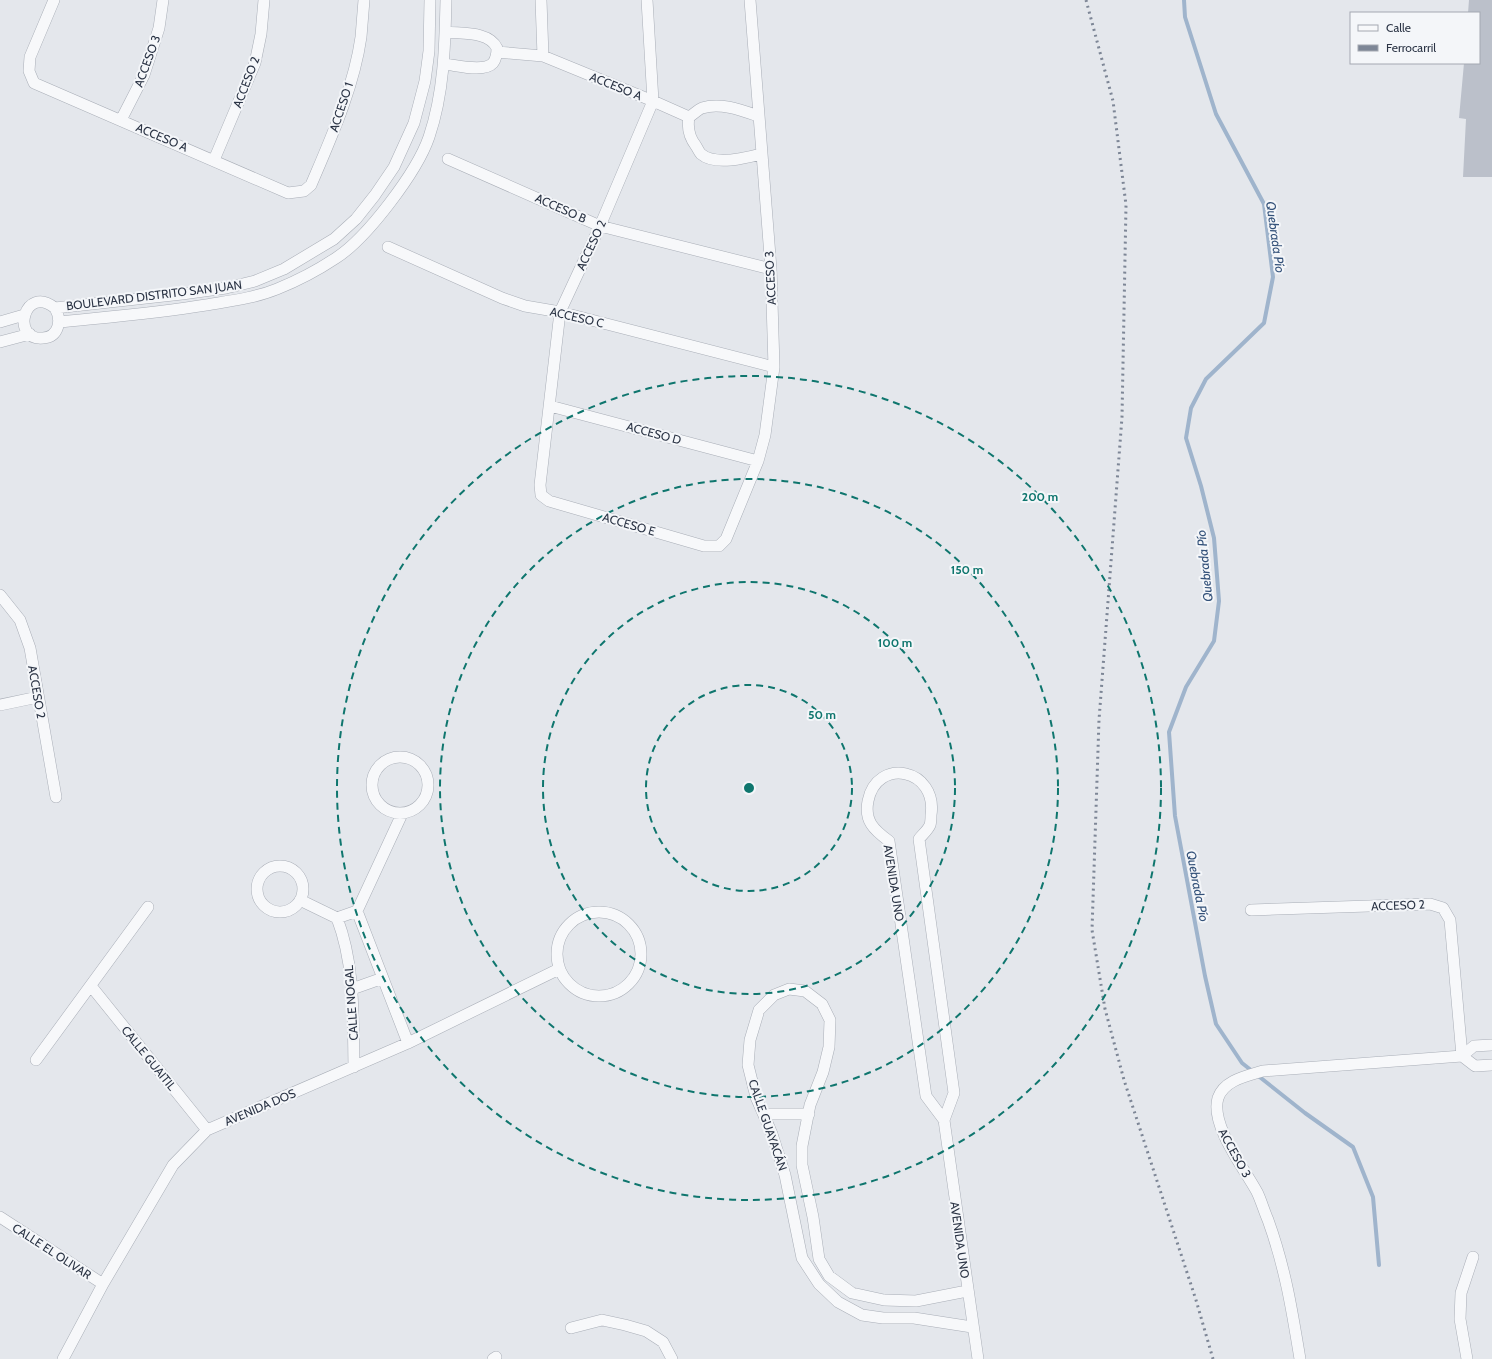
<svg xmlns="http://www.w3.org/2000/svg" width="1492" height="1359" viewBox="0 0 1492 1359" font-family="Cabin,sans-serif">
	<rect width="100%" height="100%" fill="#e4e7ec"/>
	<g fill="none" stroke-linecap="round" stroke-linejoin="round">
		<path stroke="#9fb4cc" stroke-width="4" d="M 1184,0 L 1185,17 L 1216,114 L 1264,204 L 1273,277 L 1264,323 L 1206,379 L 1191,408 L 1186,438 L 1201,486 L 1214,538 L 1219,601 L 1214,641 L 1186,687 L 1169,732 L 1175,816 L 1205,976 L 1216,1024 L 1242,1063 L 1305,1113 L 1353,1147 L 1373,1197 L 1379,1265"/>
	</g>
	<path fill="#bbc0ca" d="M 1469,0 L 1492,0 L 1492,177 L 1463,177 L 1466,119 L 1459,118 L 1464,63 L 1479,63 L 1479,13 L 1468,13 Z"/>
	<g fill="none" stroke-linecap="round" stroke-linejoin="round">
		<defs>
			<path id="street" d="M 54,0 L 30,57 L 29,71 L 34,83 L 288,193 L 304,191 L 311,185 C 331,138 354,87 361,37 C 362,25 363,12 364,0
				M 541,0 L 543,56
				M 647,0 L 653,101 L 600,226 L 560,312 L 540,485 L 541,495 L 549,501 L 704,546 L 719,546 L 726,539 L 758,461 L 765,435 L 774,367 L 771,269 L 750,0
				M 497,52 L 543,56 L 653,101 L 689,117
				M 444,64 C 456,65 484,73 493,63 C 496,59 497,53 497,48 C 489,31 462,34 446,32
				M 758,116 C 741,110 720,102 702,108 C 697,110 693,115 689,117 C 687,128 689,137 696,146 C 698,149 699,152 701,154 C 715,166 746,158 761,154
				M 121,120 L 144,75 L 159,28 L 163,0
				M 448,159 L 600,226 L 771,269
				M 214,160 L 255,63 L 261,34 L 264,0
				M 388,247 L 502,298 L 525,306 L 560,312 L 774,367
				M 55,308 C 62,320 59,337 43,338 C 10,341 24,283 55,308 L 182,294 L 226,288 L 255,281 L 284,269 L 334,239 L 356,219 L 375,195 L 394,167 L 414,123 L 425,81 L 429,51 L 430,0
				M 0,322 L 24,315
				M 59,322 C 108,317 158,313 206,305 C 230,301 255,298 277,289 C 297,281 318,270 336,258 C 367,238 417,172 429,137 C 444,93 445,46 446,0
				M 0,342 L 30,334
				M 550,406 L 758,461
				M 0,595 L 20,620 L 30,648 L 56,797
				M 0,705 L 38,697
				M372 785a28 28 0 1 1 56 0a28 28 0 1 1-56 0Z
				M257 889a23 23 0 1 1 46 0a23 23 0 1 1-46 0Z
				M 300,900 L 337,918 L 357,911 L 402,814
				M 1251,910 L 1430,904 L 1443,908 L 1450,920 L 1462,1056
				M 357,911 L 408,1043
				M557 954a42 42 0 1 1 84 0a42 42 0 1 1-84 0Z
				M 337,918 C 355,965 353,1016 354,1067
				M 91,986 L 207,1130
				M 352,989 L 383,978
				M 1462,1056 L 1474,1046 L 1492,1045
				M 1462,1056 L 1475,1066 L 1492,1065
				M 36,1060 L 148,907
				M 764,1114 L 809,1114
				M 944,1120 L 926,1096 L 889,841 C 874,830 864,821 868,801 C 877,756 938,769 931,815 C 931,818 931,822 930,825 C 928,830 922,835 919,839 L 954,1093 L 944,1120 L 978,1359
				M 0,1217 L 103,1284
				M 967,1291 L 916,1301 L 884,1300 L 852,1293 L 829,1276 L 819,1259 L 813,1217 L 802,1165 L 802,1146 L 810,1105 L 823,1072 L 829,1047 L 830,1020 L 822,1004 L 805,991 L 789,989 L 774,995 L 759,1010 L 750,1040 L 748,1065 L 756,1097 L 772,1134 L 785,1175 L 802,1258 L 819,1284 L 838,1302 L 862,1315 L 883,1318 L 914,1318 L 972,1327
				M 571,1328 L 602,1320 L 625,1325 L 646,1331 L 663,1342 L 672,1359
				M 63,1359 L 103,1284 L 173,1165 L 207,1130 L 408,1043 L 559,969
				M 493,1359 L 496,1357
				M 1300,1359 C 1292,1310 1285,1267 1268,1220 C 1264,1211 1261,1200 1257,1192 C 1244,1168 1210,1125 1218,1098 C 1224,1080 1247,1076 1263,1071 L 1462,1056
				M 1467,1359 L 1460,1319 L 1461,1293 L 1473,1257"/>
		</defs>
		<use href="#street" stroke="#a9aeb7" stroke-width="12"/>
		<use href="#street" stroke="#f7f8fa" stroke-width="11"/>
		<path stroke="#7d8696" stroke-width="3" stroke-dasharray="2 4" stroke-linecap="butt" d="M 1086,0 L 1113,101 L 1126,205 L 1122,417 L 1099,720 L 1092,930 L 1105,1009 L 1124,1080 L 1196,1300 L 1213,1359"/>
	</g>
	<g fill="none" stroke="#0f766e" stroke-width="2" stroke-dasharray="7 5">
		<circle cx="749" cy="788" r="103"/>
		<circle cx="749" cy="788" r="206"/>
		<circle cx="749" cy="788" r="309"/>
		<circle cx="749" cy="788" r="412"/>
	</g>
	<g text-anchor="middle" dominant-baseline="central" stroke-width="4" stroke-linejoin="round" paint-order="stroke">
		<g font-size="12" fill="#2b3445" stroke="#f4f6f9">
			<text transform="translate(147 61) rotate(-70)">ACCESO 3</text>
			<text transform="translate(246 82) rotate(-69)">ACCESO 2</text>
			<text transform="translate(616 86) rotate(22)">ACCESO A</text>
			<text transform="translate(341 107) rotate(-72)">ACCESO 1</text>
			<text transform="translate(162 137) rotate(23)">ACCESO A</text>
			<text transform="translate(561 208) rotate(24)">ACCESO B</text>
			<text transform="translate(591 245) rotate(-65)">ACCESO 2</text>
			<text transform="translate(770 278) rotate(-93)">ACCESO 3</text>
			<text transform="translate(154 295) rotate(-7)">BOULEVARD DISTRITO SAN JUAN</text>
			<text transform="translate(577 317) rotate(13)">ACCESO C</text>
			<text transform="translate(654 433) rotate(15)">ACCESO D</text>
			<text transform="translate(629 524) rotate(16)">ACCESO E</text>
			<text transform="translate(37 692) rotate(80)">ACCESO 2</text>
			<text transform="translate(894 883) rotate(81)">AVENIDA UNO</text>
			<text transform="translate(1398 905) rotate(-2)">ACCESO 2</text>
			<text transform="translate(351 1003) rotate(-94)">CALLE NOGAL</text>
			<text transform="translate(149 1058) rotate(51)">CALLE GUAITIL</text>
			<text transform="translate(260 1107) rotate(-23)">AVENIDA DOS</text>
			<text transform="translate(768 1125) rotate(71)">CALLE GUAYACÁN</text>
			<text transform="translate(1235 1153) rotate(61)">ACCESO 3</text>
			<text transform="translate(960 1240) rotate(82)">AVENIDA UNO</text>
			<text transform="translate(52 1251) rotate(33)">CALLE EL OLIVAR</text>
		</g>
		<g font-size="13" font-style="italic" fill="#34527a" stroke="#f4f6f9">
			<text transform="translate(1276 237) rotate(82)">Quebrada Pío</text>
			<text transform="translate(1204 566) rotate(-96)">Quebrada Pío</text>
			<text transform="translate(1198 886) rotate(79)">Quebrada Pío</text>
		</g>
	</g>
	<circle cx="749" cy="788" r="6" fill="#0f766e" stroke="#f4f6f9" stroke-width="2"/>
	<g font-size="12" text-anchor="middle" font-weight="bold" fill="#0f766e" stroke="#f4f6f9" stroke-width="4" stroke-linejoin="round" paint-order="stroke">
		<text x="1040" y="501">200 m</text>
		<text x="967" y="574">150 m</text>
		<text x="895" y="647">100 m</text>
		<text x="822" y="719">50 m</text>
	</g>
	<rect x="1350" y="12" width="130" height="52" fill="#f4f6f9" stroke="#a4a8b1"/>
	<rect x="1358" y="25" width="20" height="6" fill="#f7f8fa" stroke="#a4a8b1"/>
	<text x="1386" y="32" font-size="12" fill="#2b3445">Calle</text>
	<rect x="1358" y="45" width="20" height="6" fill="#7d8696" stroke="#a4a8b1"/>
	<text x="1386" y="52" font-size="12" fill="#2b3445">Ferrocarril</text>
</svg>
